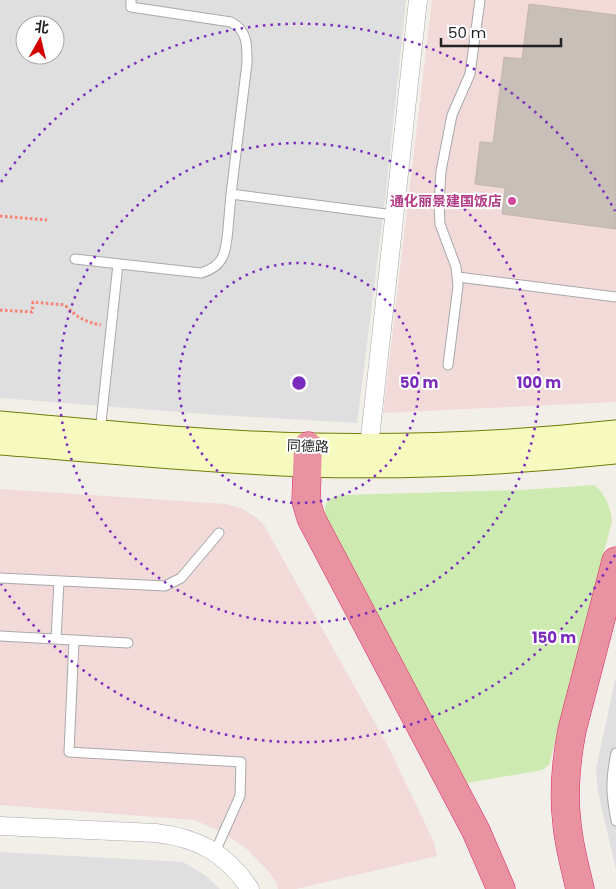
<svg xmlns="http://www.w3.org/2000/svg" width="616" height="889" viewBox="0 0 616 889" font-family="Poppins,'Noto Sans SC',sans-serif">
	<rect width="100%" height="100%" fill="#f2efe9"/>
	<path fill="#e0dfdf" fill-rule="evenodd" d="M 0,0 L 406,0 L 385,200 L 357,423 L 217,415 L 0,398 ZM 25,25 L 55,25 L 55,55 L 25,55 Z
		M 616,676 L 616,870 L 598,792 L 596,769 Z
		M 0,852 L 183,862 L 205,875 L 220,889 L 0,889 Z"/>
	<path fill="#f2dad9" d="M 432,0 L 616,0 L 616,402 L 383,413 Z
		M 0,489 L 226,504 L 243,509 L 258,519 L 264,525 L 389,748 L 434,842 L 437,856 L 296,889 L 278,889 L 277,883 L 268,871 L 247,849 L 222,832 L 194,820 L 0,805 Z"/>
	<path fill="#cdebb0" d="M 594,485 C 606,495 610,506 612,521 L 549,765 L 542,770 L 468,783 L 465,782 L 324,519 C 325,503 325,499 342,495 L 523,490 Z"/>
	<path fill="#c7bfb8" stroke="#c4b6ab" d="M 529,4 L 616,15 L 616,229 L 502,214 L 505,188 L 475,184 L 480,142 L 493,143 L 504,57 L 522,59 Z"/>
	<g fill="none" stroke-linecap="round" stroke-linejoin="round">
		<defs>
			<path id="lane" d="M 131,0 L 131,7 L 231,22 C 248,31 247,45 247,63 L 231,194 L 394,215
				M 75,259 L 201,273 C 225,266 226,251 228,229 C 229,218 230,206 231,194
				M 458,277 L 616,297
				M 448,365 L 458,286 L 456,267 L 440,224 L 439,203 L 441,171 L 452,115 L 470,74 L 480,0
				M 100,432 L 118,264
				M 0,578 L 165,586 L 181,578 L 219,533
				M 0,636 L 128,643
				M 56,639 L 59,581
				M 74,640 L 69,752 L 241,762 L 240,796 L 215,852
				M 616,753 C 610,780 611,794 616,821"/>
			<path id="street" d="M 369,447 L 418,0
				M 0,826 L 156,833 C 198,838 226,853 250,889"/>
			<path id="secondary" d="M 0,424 C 103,433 206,444 310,446 C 412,448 514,444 616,433
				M 0,442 C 102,450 204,460 306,464 C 409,467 513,462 616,451"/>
			<path id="highway" d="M 308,446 L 306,501 L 311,518 L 476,831 L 501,889
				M 580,889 C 575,867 569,846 567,824 C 563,792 566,761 572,730 L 616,561"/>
		</defs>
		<use href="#lane" stroke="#a9a9a9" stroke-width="11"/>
		<use href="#street" stroke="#a9a9a9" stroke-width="19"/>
		<use href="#secondary" stroke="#707d05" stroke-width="27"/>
		<use href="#highway" stroke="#dc2a67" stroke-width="29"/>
		<path stroke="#fa8072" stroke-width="3" stroke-dasharray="2.5 2.5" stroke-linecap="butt" d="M 0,216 L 47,220
			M 0,310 L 32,312 L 33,302 L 65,305 C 76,317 85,322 101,325"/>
		<use href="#lane" stroke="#fff" stroke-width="9"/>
		<use href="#street" stroke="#fff" stroke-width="18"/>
		<use href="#secondary" stroke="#f7fabf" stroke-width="25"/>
		<use href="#highway" stroke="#e892a2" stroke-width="28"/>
	</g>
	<g fill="none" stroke="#7b2cbf" stroke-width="2.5" stroke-dasharray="2.5 5">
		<circle cx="299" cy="383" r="120"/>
		<circle cx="299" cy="383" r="240"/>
		<path d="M615 555A360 360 0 0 1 1 584M1 182A360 360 0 0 1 615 211"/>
	</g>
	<circle fill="#d1479c" stroke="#fff" stroke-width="2" cx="512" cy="201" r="5"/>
	<g text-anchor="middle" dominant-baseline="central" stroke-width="4" stroke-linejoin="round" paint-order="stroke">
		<g font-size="14" font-weight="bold" fill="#b23c85" stroke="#fff" text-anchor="end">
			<text x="502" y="201">通化丽景建国饭店</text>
		</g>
		<g font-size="14" fill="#222" stroke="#fff">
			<text transform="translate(308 446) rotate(2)">同德路</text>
		</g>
	</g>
	<circle cx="299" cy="383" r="8" fill="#7b2cbf" stroke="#fff" stroke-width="2.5"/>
	<g font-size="15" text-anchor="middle" font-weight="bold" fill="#7b2cbf" stroke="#fff" stroke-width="4" stroke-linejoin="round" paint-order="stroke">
		<text x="419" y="388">50 m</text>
		<text x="539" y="388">100 m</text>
		<text x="554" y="643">150 m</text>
	</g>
	<g transform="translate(40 40) rotate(8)"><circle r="24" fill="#ffffff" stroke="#a7a7a7"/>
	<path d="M0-4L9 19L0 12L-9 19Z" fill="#d40000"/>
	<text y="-8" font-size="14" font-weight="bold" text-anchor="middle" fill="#222222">北</text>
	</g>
	<path d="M441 38v8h120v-8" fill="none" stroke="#222222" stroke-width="2.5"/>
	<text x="448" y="38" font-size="15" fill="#222222" stroke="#ffffff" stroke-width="4" paint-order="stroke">50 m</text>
</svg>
